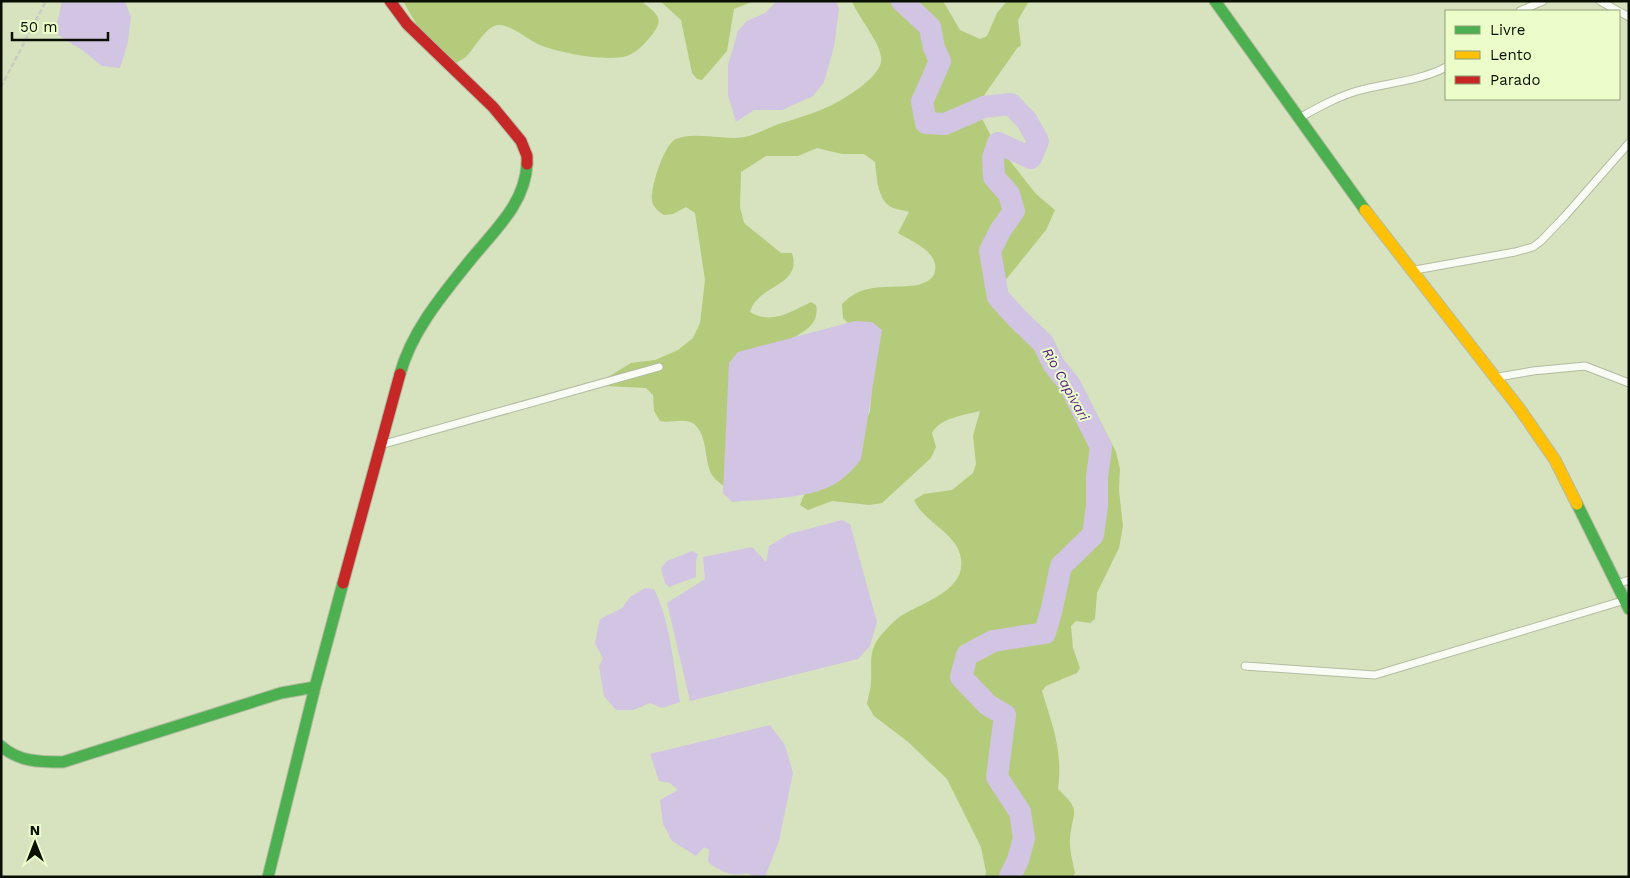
<svg xmlns="http://www.w3.org/2000/svg" width="1630" height="878" viewBox="0 0 1630 878" font-family="'Work Sans',sans-serif">
	<rect width="100%" height="100%" fill="#d7e3bf"/>
	<path fill="#b4cb7c" d="M 403,1 L 641,1 C 648,7 664,16 657,27 C 652,37 637,53 627,56 C 606,62 560,53 540,45 C 528,40 510,24 498,25 C 486,26 474,49 466,57 C 463,59 459,61 456,63 L 428,44 Z
		M 660,1 L 754,1 L 734,9 L 727,51 L 702,80 L 697,79 L 692,73 L 681,20 Z
		M 852,1 L 943,1 L 960,30 L 980,39 L 987,36 L 997,13 L 1007,1 L 1029,1 L 1018,20 L 1021,46 L 1018,47 L 985,94 L 978,111 L 992,138 L 1036,194 L 1055,210 L 1046,230 L 1004,282 L 1004,291 L 1053,358 L 1087,395 L 1116,452 L 1120,469 L 1119,490 L 1123,526 L 1119,548 L 1097,593 L 1095,619 L 1090,623 L 1076,621 L 1071,626 L 1073,648 L 1080,668 L 1077,673 L 1046,686 L 1042,691 C 1053,727 1063,751 1058,789 C 1082,812 1073,809 1070,838 C 1069,849 1073,862 1075,873 L 1073,877 L 985,877 L 986,872 L 981,847 L 947,779 L 907,741 L 874,716 L 867,704 C 868,697 871,689 871,682 C 872,668 869,656 875,644 C 879,636 891,624 898,618 C 919,603 966,592 961,559 C 958,533 924,523 914,500 L 924,494 L 952,490 L 973,473 L 976,464 L 973,436 L 980,411 C 964,415 940,418 932,433 L 936,447 L 931,458 L 882,503 L 869,505 L 832,501 L 808,510 L 800,505 L 804,495 L 832,471 L 854,446 L 870,411 L 873,377 L 866,341 L 843,318 L 842,304 C 849,297 855,293 864,290 C 881,285 901,288 918,285 C 925,283 934,279 935,271 C 939,252 911,241 898,233 L 909,212 C 904,210 898,210 893,208 C 877,201 877,177 875,162 L 864,154 L 842,154 L 817,148 L 798,156 L 766,156 L 741,172 L 740,207 L 744,223 L 781,253 L 792,253 C 801,282 770,284 755,302 C 753,304 751,309 750,312 C 772,325 790,312 811,302 L 816,305 C 823,334 776,343 755,352 L 734,493 C 728,488 716,482 712,475 C 704,462 708,435 694,424 C 686,417 670,424 660,421 L 654,411 L 653,395 L 646,388 L 605,386 L 598,383 L 631,363 L 655,360 L 678,350 L 693,338 L 700,323 L 705,280 L 695,213 L 686,207 L 673,214 L 664,215 C 659,212 653,207 652,201 C 650,188 664,144 676,139 C 694,131 725,141 744,137 C 755,135 766,129 776,125 C 794,119 813,114 830,106 C 844,99 878,79 881,62 C 884,46 858,18 852,1 Z"/>
	<path fill="#d2c4e3" d="M 62,1 L 125,1 L 131,17 L 128,42 L 120,68 L 102,66 L 82,50 L 55,33 Z
		M 777,1 L 836,1 L 839,9 L 834,47 L 824,82 L 813,96 L 782,110 L 754,110 L 736,122 L 728,95 L 728,65 L 738,31 L 747,21 L 765,13 Z
		M 855,321 L 872,322 L 882,330 L 861,459 C 854,469 844,479 833,485 C 807,499 761,499 732,502 L 723,493 L 729,363 L 738,352 Z
		M 842,520 L 850,524 L 877,622 L 870,646 L 858,659 L 690,701 L 667,603 L 705,579 L 703,557 L 752,547 L 766,562 L 769,546 L 789,534 Z
		M 692,551 L 698,554 L 696,561 L 696,577 L 669,587 L 665,583 L 661,568 L 667,561 Z
		M 645,588 L 654,589 C 671,624 673,664 680,702 L 662,708 L 650,703 L 633,710 L 616,710 L 604,696 L 599,666 L 603,659 L 595,643 L 600,619 L 622,608 L 630,597 Z
		M 770,725 L 785,745 L 793,773 L 779,841 L 765,877 L 754,877 L 748,873 C 733,877 720,872 708,862 L 709,850 L 704,847 L 696,856 L 672,841 L 663,824 L 660,800 L 678,790 L 670,783 L 659,781 L 650,754 Z"/>
	<g fill="none" stroke-linecap="round" stroke-linejoin="round">
		<path stroke="#d2c4e3" stroke-width="22" d="M 902,1 L 930,27 L 934,48 L 940,61 L 922,102 L 926,123 L 945,124 L 984,107 L 1011,104 L 1027,121 L 1038,141 L 1031,158 L 998,143 L 993,158 L 994,177 L 1009,194 L 1014,211 L 1000,231 L 990,251 L 998,297 L 1018,319 L 1043,343 L 1054,365 L 1070,385 L 1101,447 L 1097,477 L 1097,506 L 1093,535 L 1061,566 L 1052,608 L 1045,633 L 993,641 L 967,655 L 961,677 L 988,705 L 1005,715 L 997,777 L 1020,812 L 1024,838 L 1018,860 L 1010,877"/>
		<defs>
			<path id="lane" d="M 1600,1 L 1629,17
				M 1520,11 L 1543,1
				M 1301,117 C 1319,107 1337,97 1357,91 C 1385,83 1421,81 1446,67
				M 1415,270 L 1515,252 L 1533,247 L 1541,241 L 1565,216 L 1629,143
				M 1498,377 L 1533,371 L 1585,366 L 1629,383
				M 384,444 L 659,367
				M 1617,584 L 1629,580
				M 1245,666 L 1375,675 L 1622,601"/>
			<path id="fast" d="M 1215,1 L 1365,210
				M 400,374 C 412,330 444,293 472,258 C 496,229 525,203 527,164
				M 1577,504 L 1629,609
				M 1,746 C 19,762 40,762 63,762 L 281,693 L 315,687
				M 268,877 L 315,687 L 343,583"/>
			<path id="slow" d="M 1365,210 L 1519,408 L 1555,460 L 1577,504"/>
			<path id="jam" d="M 390,1 L 407,24 L 493,107 L 521,141 L 527,156 L 527,164
				M 343,583 L 400,374"/>
		</defs>
		<use href="#lane" stroke="#b3bca0" stroke-width="9"/>
		<use href="#fast" stroke="#b3bca0" stroke-width="13"/>
		<use href="#slow" stroke="#b3bca0" stroke-width="13"/>
		<use href="#jam" stroke="#b3bca0" stroke-width="13"/>
		<path stroke="#c9ccc2" stroke-width="2.5" stroke-dasharray="5 2.5" stroke-linecap="butt" d="M 1,87 L 46,1"/>
		<use href="#lane" stroke="#f9fbf5" stroke-width="7"/>
		<use href="#fast" stroke="#4caf50" stroke-width="11"/>
		<use href="#slow" stroke="#ffc107" stroke-width="11"/>
		<use href="#jam" stroke="#c62828" stroke-width="11"/>
	</g>
	<g text-anchor="middle" dominant-baseline="central" stroke-width="4" stroke-linejoin="round" paint-order="stroke">
		<g font-size="14" font-style="italic" fill="#531286" stroke="#ebfec9">
			<text transform="translate(1066 384) rotate(61)">Rio Capivari</text>
		</g>
	</g>
	<rect width="1630" height="878" fill="none" stroke="#080f00" stroke-width="5"/>
	<rect x="1445" y="10" width="175" height="90" fill="#ebfec9" stroke="#909e79"/>
	<rect x="1455" y="26" width="25" height="8" fill="#4caf50" stroke="#909e79"/>
	<text x="1490" y="35" font-size="15" fill="#080f00">Livre</text>
	<rect x="1455" y="51" width="25" height="8" fill="#ffc107" stroke="#909e79"/>
	<text x="1490" y="60" font-size="15" fill="#080f00">Lento</text>
	<rect x="1455" y="76" width="25" height="8" fill="#c62828" stroke="#909e79"/>
	<text x="1490" y="85" font-size="15" fill="#080f00">Parado</text>
	<g transform="translate(35 843)" stroke="#ebfec9" stroke-width="4" paint-order="stroke">
	<path d="M0-4L9 19L0 12L-9 19Z" fill="#080f00"/>
	<text y="-8" font-size="14" font-weight="bold" text-anchor="middle" fill="#080f00">N</text>
	</g>
	<path d="M12 32v8h96v-8" fill="none" stroke="#080f00" stroke-width="2.5"/>
	<text x="20" y="32" font-size="15" fill="#080f00" stroke="#ebfec9" stroke-width="4" paint-order="stroke">50 m</text>
</svg>
